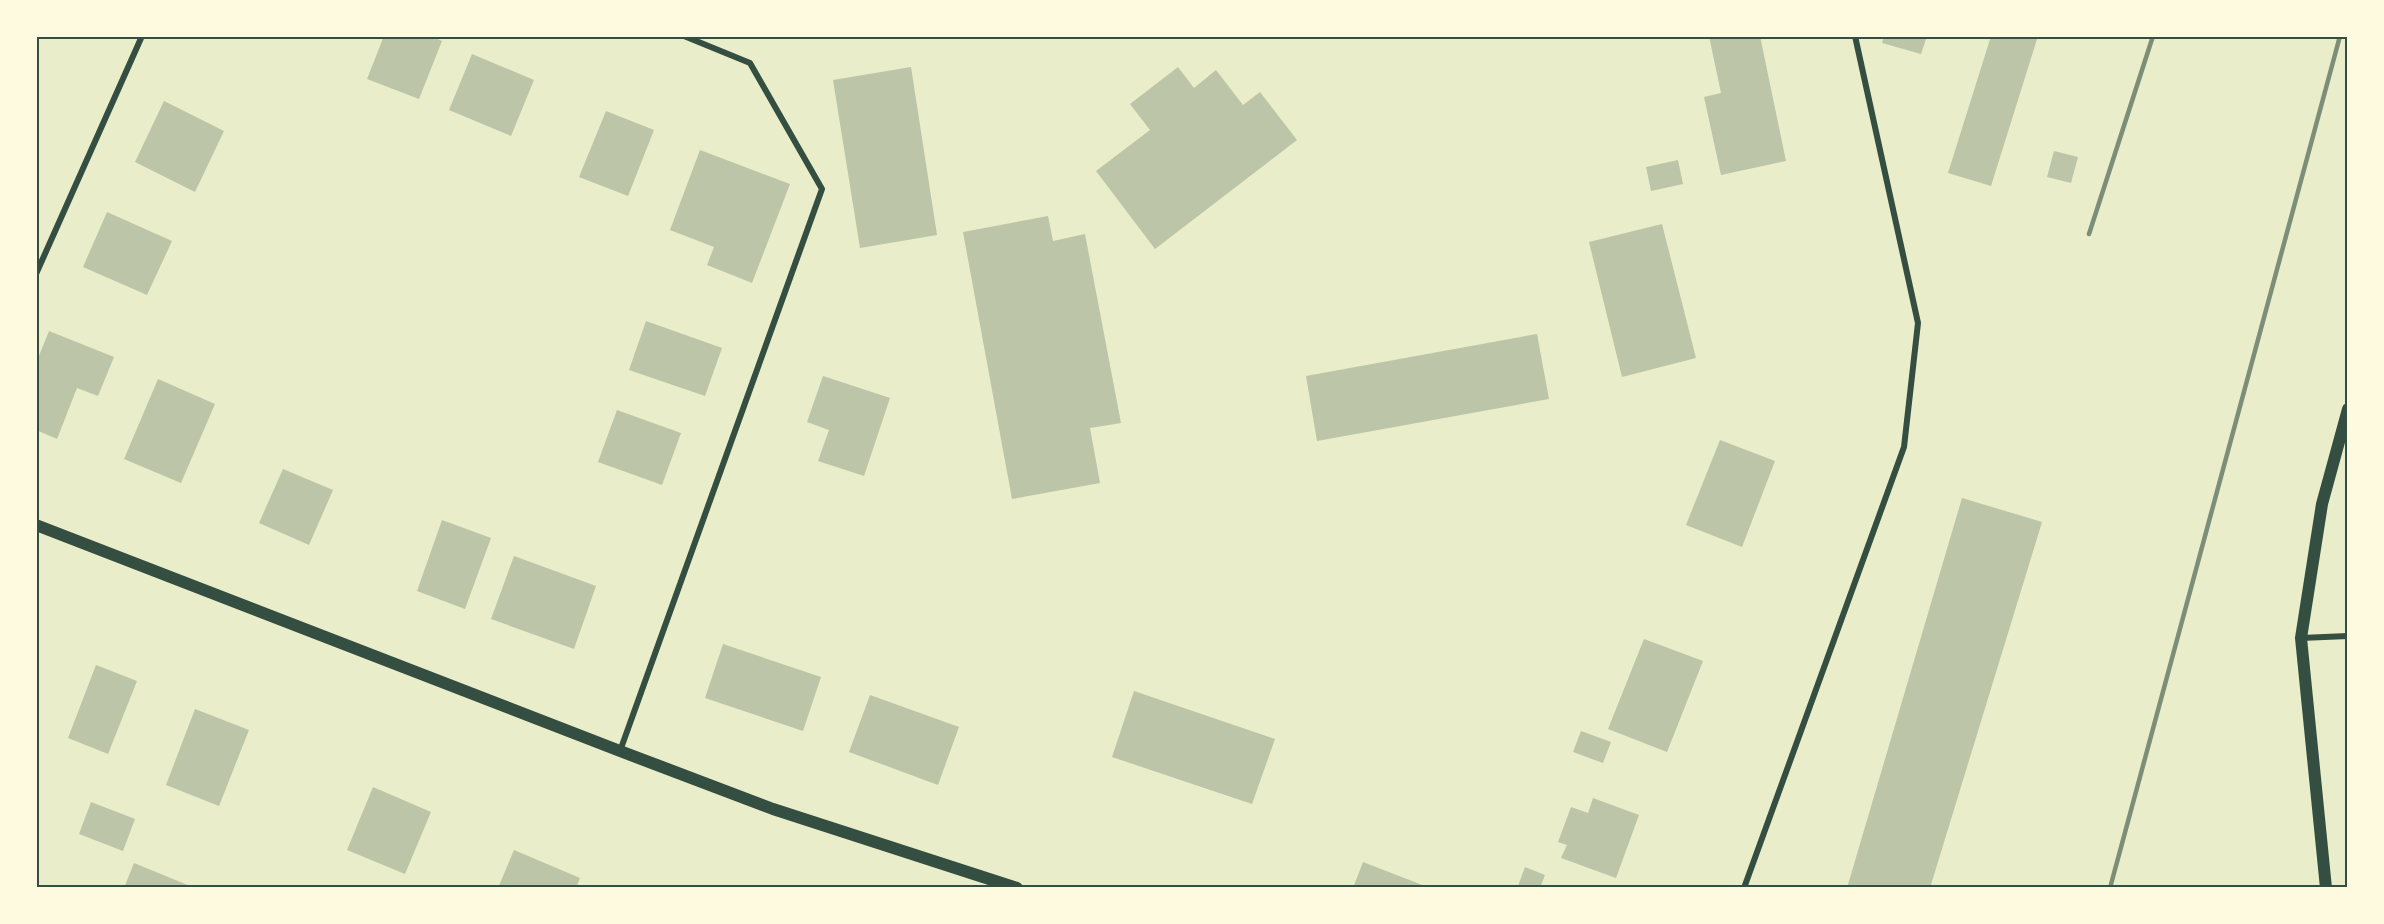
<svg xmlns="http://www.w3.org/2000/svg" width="2384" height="924" viewBox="0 0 2384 924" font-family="'DM Sans',sans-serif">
	<rect width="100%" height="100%" fill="#e9edc9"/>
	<path fill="#bcc5a7" d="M 384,36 L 430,36 L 442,41 L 419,99 L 367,79 Z
		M 1709,36 L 1760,36 L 1786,161 L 1721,175 L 1704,97 L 1721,93 Z
		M 1884,36 L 1927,36 L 1921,54 L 1882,43 Z
		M 1991,36 L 2038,36 L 1991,186 L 1948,173 Z
		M 472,54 L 534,80 L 511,136 L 449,110 Z
		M 911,67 L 937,235 L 860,248 L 833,80 Z
		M 1178,67 L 1194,88 L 1216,70 L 1243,105 L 1260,92 L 1297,140 L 1155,249 L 1096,171 L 1150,130 L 1130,104 Z
		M 164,101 L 224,131 L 195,192 L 135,162 Z
		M 606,111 L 654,130 L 628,196 L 579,177 Z
		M 700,150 L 790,184 L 752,283 L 707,265 L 714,247 L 670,230 Z
		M 2054,151 L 2078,157 L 2071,183 L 2047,177 Z
		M 1678,160 L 1683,184 L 1651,191 L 1646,167 Z
		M 107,212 L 172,241 L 147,295 L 83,267 Z
		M 1048,216 L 1053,241 L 1085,234 L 1121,423 L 1090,428 L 1100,483 L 1012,499 L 963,232 Z
		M 1662,224 L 1696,358 L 1622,377 L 1589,242 Z
		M 646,321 L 722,348 L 705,396 L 629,370 Z
		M 49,331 L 114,357 L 98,396 L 77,388 L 57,439 L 36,430 L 36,363 Z
		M 1537,334 L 1549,399 L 1317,441 L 1306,376 Z
		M 823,376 L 890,398 L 864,476 L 818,461 L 829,430 L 807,422 Z
		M 158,379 L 215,404 L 181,483 L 124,459 Z
		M 617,410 L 681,433 L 662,485 L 598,462 Z
		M 1720,440 L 1775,461 L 1742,547 L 1686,525 Z
		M 283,469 L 333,490 L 309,545 L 259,523 Z
		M 1962,498 L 2042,522 L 1930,888 L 1847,888 Z
		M 442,520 L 491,538 L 465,609 L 417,591 Z
		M 514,556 L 596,586 L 574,649 L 491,619 Z
		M 1644,639 L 1703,661 L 1667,752 L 1608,729 Z
		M 723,644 L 821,677 L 803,731 L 705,698 Z
		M 96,665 L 137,681 L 108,754 L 68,738 Z
		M 1134,691 L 1275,739 L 1252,804 L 1112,757 Z
		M 870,695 L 959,727 L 938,785 L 849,752 Z
		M 195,709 L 249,730 L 219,806 L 166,785 Z
		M 1581,731 L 1611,742 L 1603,763 L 1573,752 Z
		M 373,787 L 431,812 L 405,874 L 347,850 Z
		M 1593,798 L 1639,815 L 1616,878 L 1561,858 L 1567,845 L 1558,842 L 1571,807 L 1588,813 Z
		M 91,802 L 135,819 L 123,851 L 79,834 Z
		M 514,850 L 580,878 L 576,888 L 498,888 Z
		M 1363,862 L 1430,888 L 1353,888 Z
		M 134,863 L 195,888 L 124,888 Z
		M 1525,867 L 1545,875 L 1540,888 L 1518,886 Z"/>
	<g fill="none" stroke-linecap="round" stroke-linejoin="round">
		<path stroke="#344e41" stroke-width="6" d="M 36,274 L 142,36
			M 2301,638 L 2348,636
			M 620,751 L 822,189 L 750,63 L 684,36
			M 1744,888 L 1904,447 L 1918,323 L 1855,36"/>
		<path stroke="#344e41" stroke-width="12" d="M 36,525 L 620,751 L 773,809 L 1017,888
			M 2326,888 L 2301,638 L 2322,504 L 2348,409"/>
		<path stroke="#7c8e77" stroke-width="4.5" d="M 2089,234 L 2153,36
			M 2110,888 L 2340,36"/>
	</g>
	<rect width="2384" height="924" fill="none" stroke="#fefae0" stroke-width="75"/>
	<rect x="38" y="38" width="2308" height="848" fill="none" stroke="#344e41" stroke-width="2"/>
</svg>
